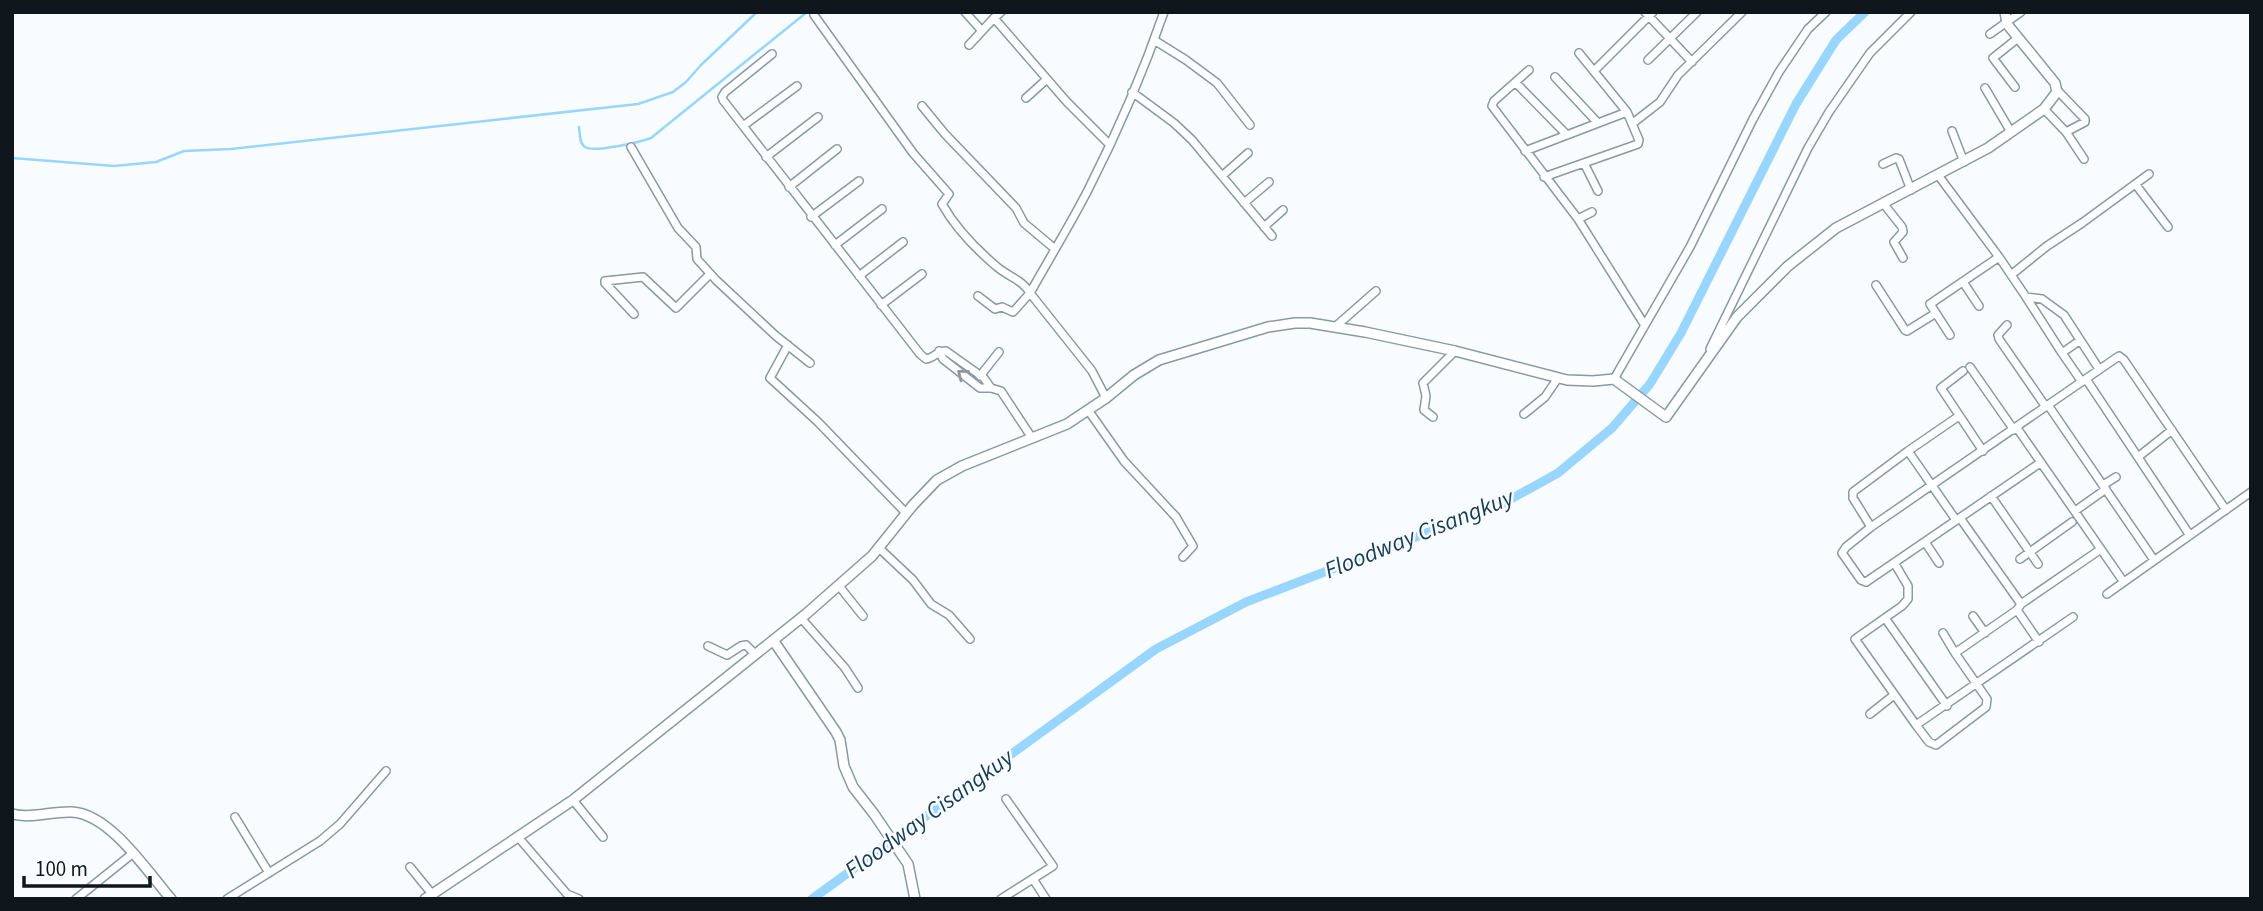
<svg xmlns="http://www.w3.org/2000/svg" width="2263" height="911" viewBox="0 0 2263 911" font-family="'Source Sans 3',sans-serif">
	<rect width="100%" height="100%" fill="#f8fcff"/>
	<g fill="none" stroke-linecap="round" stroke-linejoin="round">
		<path stroke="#98d6ff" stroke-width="2.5" d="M 579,127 C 580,133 579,143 585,147 C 594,153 640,142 651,138 L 807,12
			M 12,158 L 114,166 L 156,162 L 184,151 L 231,149 L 638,104 L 673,92 L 686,82 L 701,65 L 757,12"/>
		<path stroke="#98d6ff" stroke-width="9" d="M 812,899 L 1156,649 L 1246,602 L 1502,504 L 1558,473 L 1612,428 L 1650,384 L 1681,333 L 1796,104 L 1836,40 L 1865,12"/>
		<defs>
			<path id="minor" d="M 965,12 L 982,31
				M 1001,12 L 994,18 L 1067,102 L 1109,144
				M 1645,12 L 1692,62
				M 814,15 L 913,153 L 949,194 L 942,204 C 955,227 976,249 996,266 C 1007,276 1023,280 1030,293 L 1013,312 L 1002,307 L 995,309 L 978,296
				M 1990,34 L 2021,12
				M 1154,40 L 1186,60 L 1217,83 L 1250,125
				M 969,45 L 994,18
				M 772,54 L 725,92 L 722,97 L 723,100 L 920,354 L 926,359 C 934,358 937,351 946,351 L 984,378 L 991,388
				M 1648,60 L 1697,12
				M 1529,70 L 1494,101 L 1492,106 L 1578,219 L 1644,324
				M 1594,71 L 1653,12
				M 1555,77 L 1597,122
				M 1516,83 L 1567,135
				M 2015,87 L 1993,58 L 2018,38
				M 1985,88 L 2011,132
				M 2057,90 L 2085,119 L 2085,122 L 2066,132
				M 1132,92 L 1174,123 L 1192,140 L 1272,236
				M 1026,98 L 1047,79
				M 922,106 L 945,134 L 1016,208 L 1024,223 L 1055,249
				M 2044,109 L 2066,132 L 2084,159
				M 1633,123 L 1660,102 L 1678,75 L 1742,12
				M 743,126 L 797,86
				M 1952,131 L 1964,162
				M 631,147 L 678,228 L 696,247 L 697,259 L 716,280 L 776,336 L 810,363
				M 1525,151 L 1627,112 L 1579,53
				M 766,157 L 818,117
				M 1584,163 L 1598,191
				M 1883,164 L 1896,158 L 1899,159 L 1911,190
				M 1938,175 L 1999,257 L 2026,297 L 2042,299 L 2064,315 L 2099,369
				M 1222,176 L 1248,153
				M 1544,177 L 1638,144 L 1639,140 L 1627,112
				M 2136,185 L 2168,227
				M 789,187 L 837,149
				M 1244,203 L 1269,182
				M 1883,203 L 1902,227 L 1903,232 L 1894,242 L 1903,258
				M 811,217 L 859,181
				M 1578,219 L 1592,212
				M 1264,227 L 1283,210
				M 835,245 L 882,209
				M 2011,275 L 2047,246 L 2082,223 L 2149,174
				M 859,276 L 903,242
				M 1963,282 L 1979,306
				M 1876,285 L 1905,330 L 1907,331 L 1936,313
				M 2026,297 L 2062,353
				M 881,305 L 922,274
				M 634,314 L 605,283 L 605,281 L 643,277 L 676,308 L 710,274
				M 2007,325 L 1998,335 L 1999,339 L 2046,407
				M 1335,327 L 1376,291
				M 1950,335 L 1930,304 L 1999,257
				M 2079,341 L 2062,353 L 2082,382
				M 788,345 L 770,378 L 818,422 L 906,513
				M 1710,349 L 1808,148 L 1829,112 L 1870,53 L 1911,12
				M 939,351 L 943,359 L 980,388 L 991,388 L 1001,391 L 1032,438
				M 1970,367 L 2014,430
				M 1963,371 L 1941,388 L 1983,451
				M 980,376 L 999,352
				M 1614,379 L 1690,247 L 1753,119 L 1779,72 L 1808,29 L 1826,12
				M 2086,379 L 2189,534
				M 1106,398 L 1092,371 L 1030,293 C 1049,259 1070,225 1088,190 C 1117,133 1143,73 1164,12
				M 2048,405 L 2154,560
				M 1088,410 L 1124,461 L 1176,517 L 1193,546 L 1183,557
				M 1524,414 L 1545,397 L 1558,378
				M 1433,417 L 1424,410 L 1426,396 L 1423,383 L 1455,351
				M 2017,428 L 2123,581
				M 2138,457 L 2172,430
				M 2040,463 L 1866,582 L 1861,580 L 1842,553 L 1846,547 L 1871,527 L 2119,356 L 2124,360 L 2226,510
				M 2103,485 L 2116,477
				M 1991,496 L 2038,564
				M 2075,511 L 2106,489
				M 1960,518 L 2021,604
				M 1956,520 L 1908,451 L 1959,416
				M 1871,527 L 1853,498 L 1853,492 L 1908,451
				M 1925,542 L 1939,563
				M 879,548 L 913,580 L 931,604 L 949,615 L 970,639
				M 2020,559 L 2072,522
				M 1895,564 L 1908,586 L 1908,599 L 1902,606 L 1855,639 L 1916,725 L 2073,617
				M 839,586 L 863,616
				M 2107,594 L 2251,492
				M 2017,610 L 2039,642
				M 1973,616 L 1985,633
				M 801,618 L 845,668 L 858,688
				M 1885,618 L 1947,706
				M 1943,633 L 1955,653
				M 708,646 L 727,655 L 741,646 L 746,645 L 754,653
				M 1870,714 L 1894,695
				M 1916,725 L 1929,742 L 1936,745 L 1986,707 L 1987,699 L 1955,653 L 2017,610 L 2021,604 L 2101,549
				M 573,800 L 603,837
				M 235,817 L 269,873
				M 518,837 L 567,894 L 579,899
				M 410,867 L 432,894
				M 1033,879 L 1046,899
				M 76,899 L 132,854
				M 227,899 L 320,841 L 340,824 L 386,771
				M 1001,899 L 1053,866 L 1006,799"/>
			<path id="tertiary" d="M 773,640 L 836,732 L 840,740 L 844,766 L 853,787 L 874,814 L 908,864 L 915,899
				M 12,814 C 32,819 52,811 72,812 C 110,814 147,871 171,899
				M 425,899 L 573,800 L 806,614 L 872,556 L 913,505 L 937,480 L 962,466 L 1067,424 L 1106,398 L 1134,375 L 1159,360 L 1268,327 L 1295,323 L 1310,323 L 1365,332 L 1455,351 L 1567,380 L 1593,381 L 1614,379 L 1666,417 L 1737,317 L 1788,266 L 1836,228 L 1988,148 L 2044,109 L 2057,92 L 2055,83 L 2007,24 L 2005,12"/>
		</defs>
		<use href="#minor" stroke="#879aa7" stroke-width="10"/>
		<use href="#tertiary" stroke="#879aa7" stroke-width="12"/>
		<use href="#minor" stroke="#fff" stroke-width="7"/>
		<use href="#tertiary" stroke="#fff" stroke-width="9"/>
	</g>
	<defs><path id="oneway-chevron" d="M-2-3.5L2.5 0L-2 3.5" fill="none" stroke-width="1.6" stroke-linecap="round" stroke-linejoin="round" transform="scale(1.75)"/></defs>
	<use stroke="#939799" href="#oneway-chevron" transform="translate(962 374) rotate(-142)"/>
	<g text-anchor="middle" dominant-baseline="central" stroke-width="5" stroke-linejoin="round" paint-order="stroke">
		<g font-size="24" font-style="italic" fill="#1a3d52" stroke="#f8fcff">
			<text transform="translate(1419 534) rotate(-22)">Floodway Cisangkuy</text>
			<text transform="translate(929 814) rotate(-36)">Floodway Cisangkuy</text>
		</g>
	</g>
	<rect width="2263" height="911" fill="none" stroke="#0f171c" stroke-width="28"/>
	<path d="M24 876v10h126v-10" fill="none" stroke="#0f171c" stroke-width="3.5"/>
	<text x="35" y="876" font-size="21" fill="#0f171c" stroke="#f8fcff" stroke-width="5" paint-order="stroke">100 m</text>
</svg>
